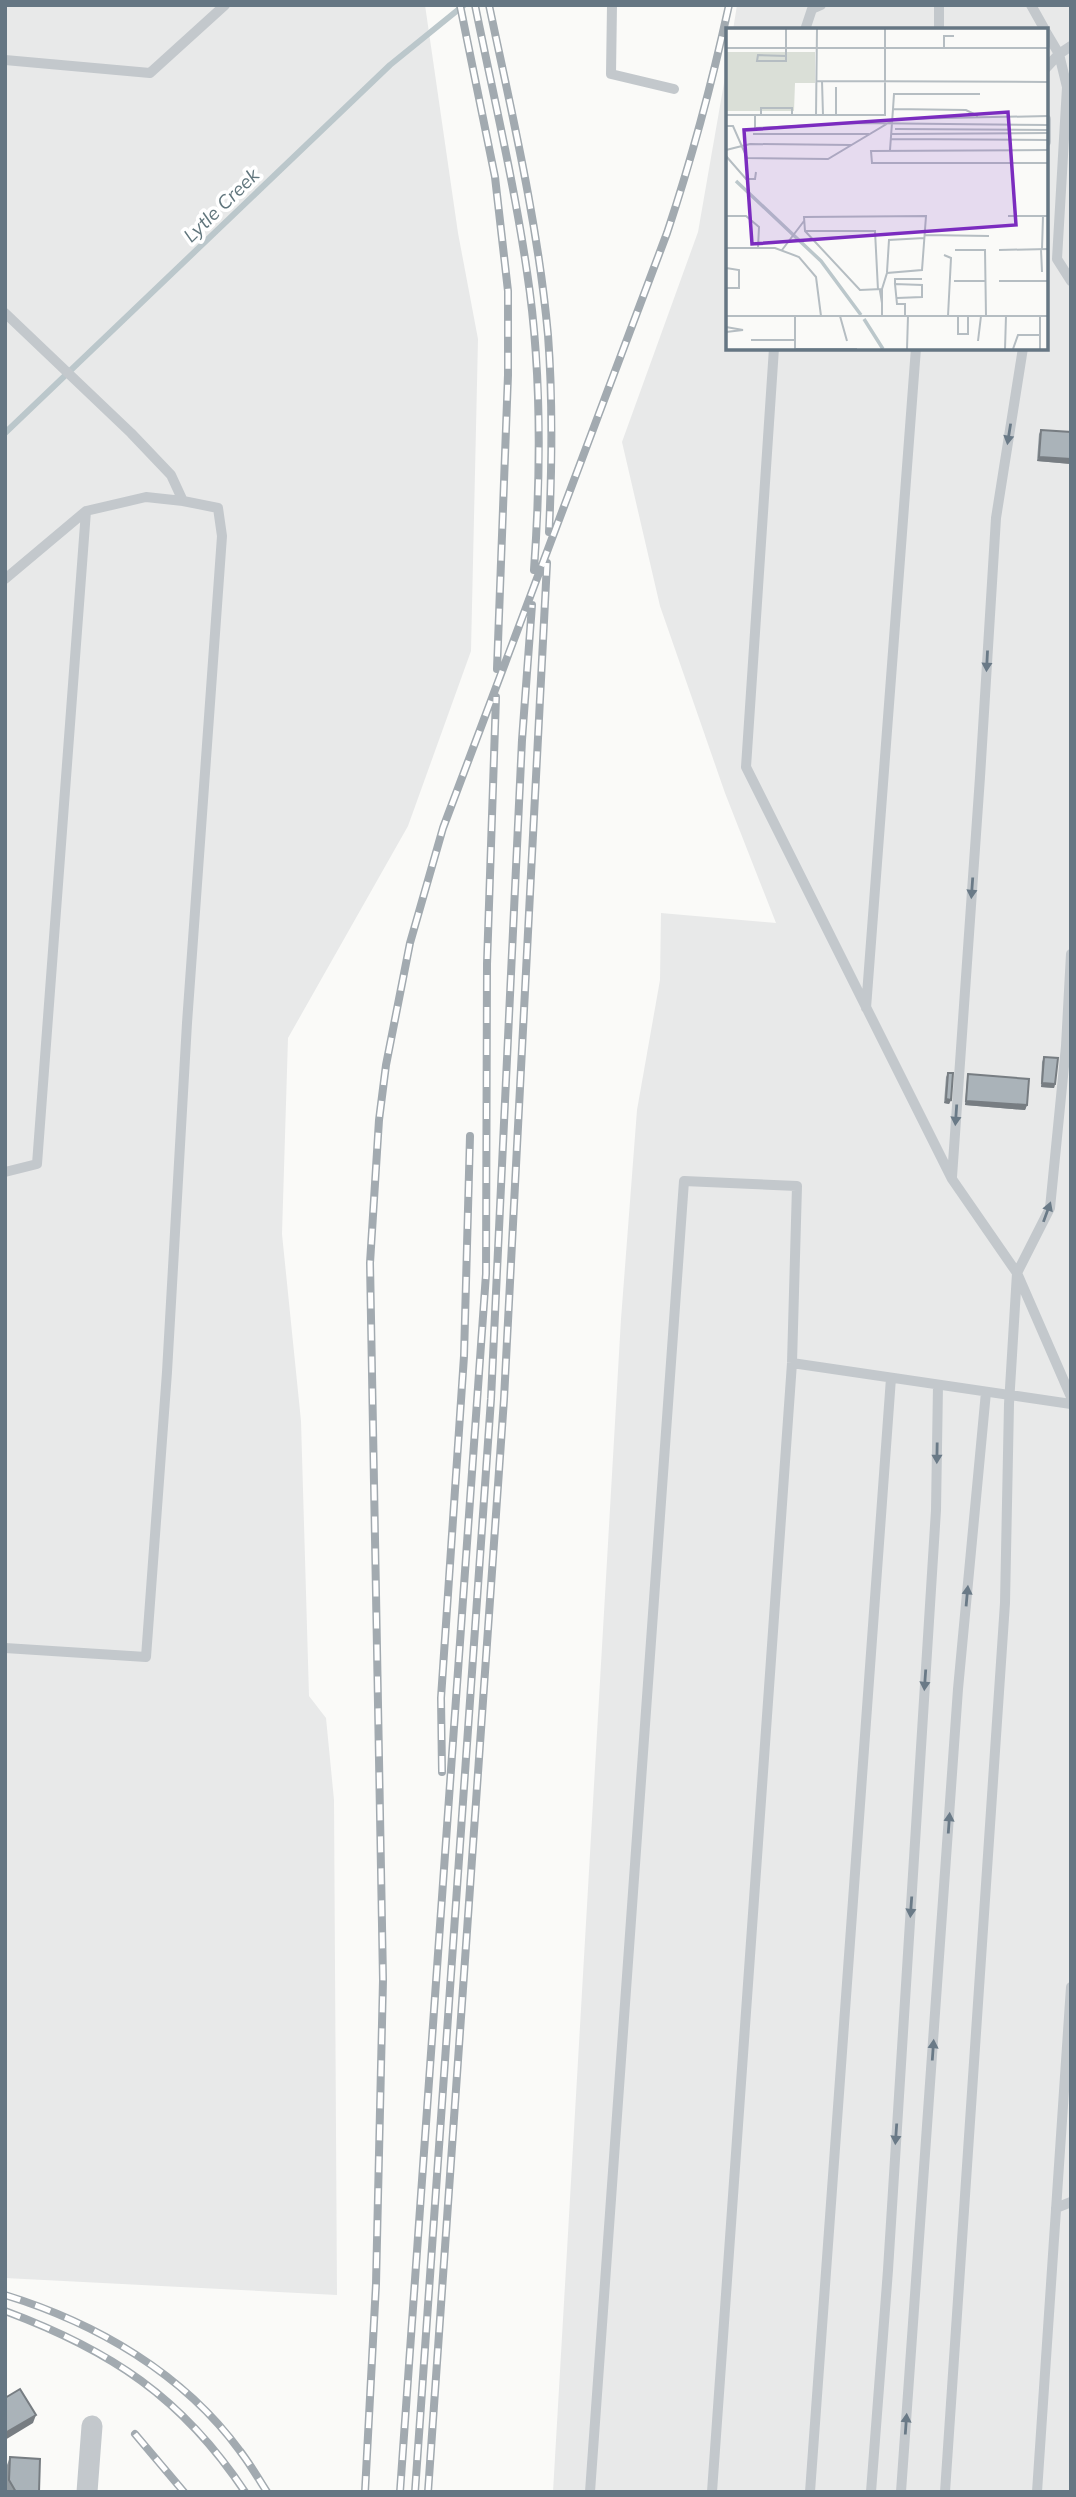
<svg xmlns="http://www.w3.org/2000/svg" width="1076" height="2497" viewBox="0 0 1076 2497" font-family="Mulish,sans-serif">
	<rect width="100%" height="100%" fill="#fafaf8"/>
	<path fill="#e8e9e9" d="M 5,5 L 425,5 L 458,233 L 478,339 L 471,651 L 408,826 L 288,1038 L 282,1234 L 301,1421 L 309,1696 L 326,1718 L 334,1800 L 337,2295 L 5,2278 Z
		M 737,5 L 1071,5 L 1071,2492 L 553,2492 L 621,1319 L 637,1110 L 660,980 L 661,913 L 776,923 L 725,793 L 660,606 L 622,442 L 698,232 L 728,60 L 728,348 L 1046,348 L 1046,30 L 733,30 Z"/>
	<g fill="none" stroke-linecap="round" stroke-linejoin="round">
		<path stroke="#bbc7cb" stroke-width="6" d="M 5,433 L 390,65 L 464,5"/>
		<path stroke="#c3c8cc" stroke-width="10" d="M 612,5 L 611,74 L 674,89
			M 1031,5 L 1045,30
			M 805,30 L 812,9 L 821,5
			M 939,30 L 939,5
			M 1046,32 L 1059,54 L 1067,87 L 1057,259 L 1071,281
			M 5,60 L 150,73 L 225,5
			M 1046,68 L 1059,54 L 1071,46
			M 1046,119 L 1046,142
			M 5,313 L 131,433 L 171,475 L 183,501
			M 774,348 L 746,767 L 952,1179 L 1017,1273 L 1071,1397
			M 5,579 L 86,511 L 146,497 L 183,501 L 218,508 L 222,536 L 187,1023 L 167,1372 L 146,1657 L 5,1648
			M 866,1008 L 916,348
			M 5,1172 L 37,1164 L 86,511
			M 952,1177 L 980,777 L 996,518 L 1023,348
			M 792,1363 L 1071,1404
			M 1056,2208 L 1071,2202
			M 590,2492 L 684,1181 L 797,1186 L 792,1363 L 712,2492
			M 810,2492 L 891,1378
			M 871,2492 L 888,2270 L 936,1510 L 938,1385
			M 901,2492 L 958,1689 L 986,1392
			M 945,2492 L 1005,1603 L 1009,1404 L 1017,1273 L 1050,1208 L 1066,1046 L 1071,954
			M 1037,2492 L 1071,1987"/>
		<path stroke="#c3c8cc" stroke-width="21" d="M 87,2492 L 92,2426"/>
		<defs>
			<path id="rail" d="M 460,5 L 495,177 L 508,291 L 508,375 L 497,669
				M 475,5 C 493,94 514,182 527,272 C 542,370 541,471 534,570
				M 489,5 C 512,114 538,224 548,335 C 553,401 552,466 549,532
				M 442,1772 L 441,1698 L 464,1356 L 470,1136
				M 5,2295 C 96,2323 183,2373 240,2451 C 250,2464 258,2478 267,2492
				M 5,2311 C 110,2350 182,2397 245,2492
				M 135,2434 L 184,2492
				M 365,2492 L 376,2284 L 383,1980 L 370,1263 L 379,1120 L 386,1065 L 410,943 L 443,828 L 667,233 C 692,158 712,83 729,5
				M 400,2492 L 486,1274 L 487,964 L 496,697
				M 415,2492 L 491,1399 L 522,740 L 532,605
				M 428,2492 L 504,1399 L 547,563"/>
		</defs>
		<use href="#rail" stroke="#a2aab0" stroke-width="8"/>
		<use href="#rail" stroke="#fff" stroke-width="5" stroke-dasharray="16" stroke-linecap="butt"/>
	</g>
	<path fill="#929a9f" d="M 1041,430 L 1071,432 L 1071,464 L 1037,461 L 1039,434 Z
		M 1044,1057 L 1055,1084 L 1054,1088 L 1041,1087 L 1042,1062 Z
		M 948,1073 L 951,1100 L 949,1104 L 944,1103 L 946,1077 Z
		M 968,1074 L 1027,1105 L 1025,1110 L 965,1105 L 967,1079 Z
		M 10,2457 L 39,2492 L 8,2492 L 6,2488 L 7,2465 Z"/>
	<path fill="#777d82" d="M 1039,457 L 1071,459 L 1071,464 L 1037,461 Z
		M 1042,1083 L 1055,1084 L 1054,1088 L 1041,1087 Z
		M 946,1099 L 951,1100 L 949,1104 L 944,1103 Z
		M 966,1101 L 1027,1105 L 1025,1110 L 965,1105 Z
		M 36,2415 L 33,2423 L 5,2440 L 5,2433 Z"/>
	<path fill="#aab3b9" stroke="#777d82" stroke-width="2" d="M 1041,430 L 1071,432 L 1071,459 L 1039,457 Z
		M 1044,1057 L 1058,1058 L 1055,1084 L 1042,1083 Z
		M 948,1073 L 953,1073 L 951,1100 L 946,1099 Z
		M 968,1074 L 1029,1079 L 1027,1105 L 966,1101 Z
		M 20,2389 L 36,2415 L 5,2433 L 5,2398 Z
		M 10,2457 L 40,2459 L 39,2492 L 16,2492 L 9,2480 Z"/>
	<defs><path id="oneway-solid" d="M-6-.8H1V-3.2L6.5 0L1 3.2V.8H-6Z" transform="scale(1.75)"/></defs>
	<g fill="#6a7a87">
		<use href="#oneway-solid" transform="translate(1009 434) rotate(99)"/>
		<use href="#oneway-solid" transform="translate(987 661) rotate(93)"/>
		<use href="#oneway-solid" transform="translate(972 888) rotate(94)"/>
		<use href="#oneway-solid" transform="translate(956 1115) rotate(94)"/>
		<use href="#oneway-solid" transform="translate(1047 1212) rotate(-70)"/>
		<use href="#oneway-solid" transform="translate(937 1453) rotate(91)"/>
		<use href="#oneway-solid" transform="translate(967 1596) rotate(-85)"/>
		<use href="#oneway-solid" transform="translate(925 1680) rotate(94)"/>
		<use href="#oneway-solid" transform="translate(949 1823) rotate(-86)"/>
		<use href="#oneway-solid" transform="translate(911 1907) rotate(94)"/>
		<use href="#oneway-solid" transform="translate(933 2050) rotate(-86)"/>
		<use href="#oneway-solid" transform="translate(896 2134) rotate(94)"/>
		<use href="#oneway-solid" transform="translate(906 2424) rotate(-86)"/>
	</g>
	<g text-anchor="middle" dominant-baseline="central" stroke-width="7" stroke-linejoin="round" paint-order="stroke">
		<g font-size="19" font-style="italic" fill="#60757c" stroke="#fff">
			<text transform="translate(221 205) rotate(-44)">Lytle Creek</text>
		</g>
	</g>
	<g transform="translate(726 28)">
		<rect width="322" height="322" fill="#fafaf8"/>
		<path d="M 0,24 L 89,24 L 89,55 L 69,55 L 68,83 L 0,83 Z" fill="#dadfd7"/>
		<path fill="none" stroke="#bbc7cb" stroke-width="3.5" d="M 10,153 L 95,233 L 135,287M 138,291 L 157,321"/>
		<path fill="none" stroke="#b5bdc2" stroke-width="2" d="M 0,20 L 322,20M 218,20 L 218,8 L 228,8M 60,28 L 32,27 L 31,33 L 60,33 L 60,1M 91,53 L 322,54M 96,53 L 97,87M 167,81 L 168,66 L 254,66M 0,87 L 159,87 L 159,1M 29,87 L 29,100 L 129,95 L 322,97M 35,87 L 35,80 L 66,80 L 66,87M 90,87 L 91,1M 110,87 L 110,59M 0,98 L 7,98 L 21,130 L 102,131 L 169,91 L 322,88M 169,101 L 322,102M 27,106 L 143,106M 165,106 L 322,105M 165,111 L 322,112M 0,122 L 24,116 L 125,117M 164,122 L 167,81 L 240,82 L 252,88M 322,122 L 145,123 L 146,135 L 322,135M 0,128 L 20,151 L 29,151 L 30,144M 0,188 L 20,188 L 33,199 L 32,220M 282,188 L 322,188M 80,203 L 149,203 L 152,262M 199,207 L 263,208M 0,220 L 49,220 L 73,229 L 90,249 L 95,288M 315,221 L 316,244M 316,221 L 317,188M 56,222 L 78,193M 229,222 L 259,222 L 260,288M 273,222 L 322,221M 218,227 L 225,230 L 222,288M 0,240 L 13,242 L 13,260 L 0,260M 161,244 L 163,212 L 198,210M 228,253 L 259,253M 273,253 L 322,253M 169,256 L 169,251 L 196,251M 171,270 L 196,269 L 196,257 L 169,256 L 171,276 L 179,276 L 179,288M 156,275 L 154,263 L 156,261 L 161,245 L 196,242 L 200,188 L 78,189 L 79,203 L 134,262 L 156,261M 0,288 L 322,288M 69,288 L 69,321M 114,288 L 121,313M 156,288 L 156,261M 232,288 L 232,306 L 242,306 L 242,288M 314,288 L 314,321M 0,299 L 17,302 L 0,304M 25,312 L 69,312M 252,313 L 255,288M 69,321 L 131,321M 181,321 L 182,288M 279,321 L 280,288M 287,321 L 292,307 L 314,307"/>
		<path fill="#7b2cbf" fill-opacity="0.15" stroke="#7b2cbf" stroke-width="3.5" d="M 282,84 L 290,197 L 26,216 L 18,102 Z"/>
		<rect width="322" height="322" fill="none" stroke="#657683" stroke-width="3.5"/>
	</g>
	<rect width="1076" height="2497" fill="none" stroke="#657683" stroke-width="14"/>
</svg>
